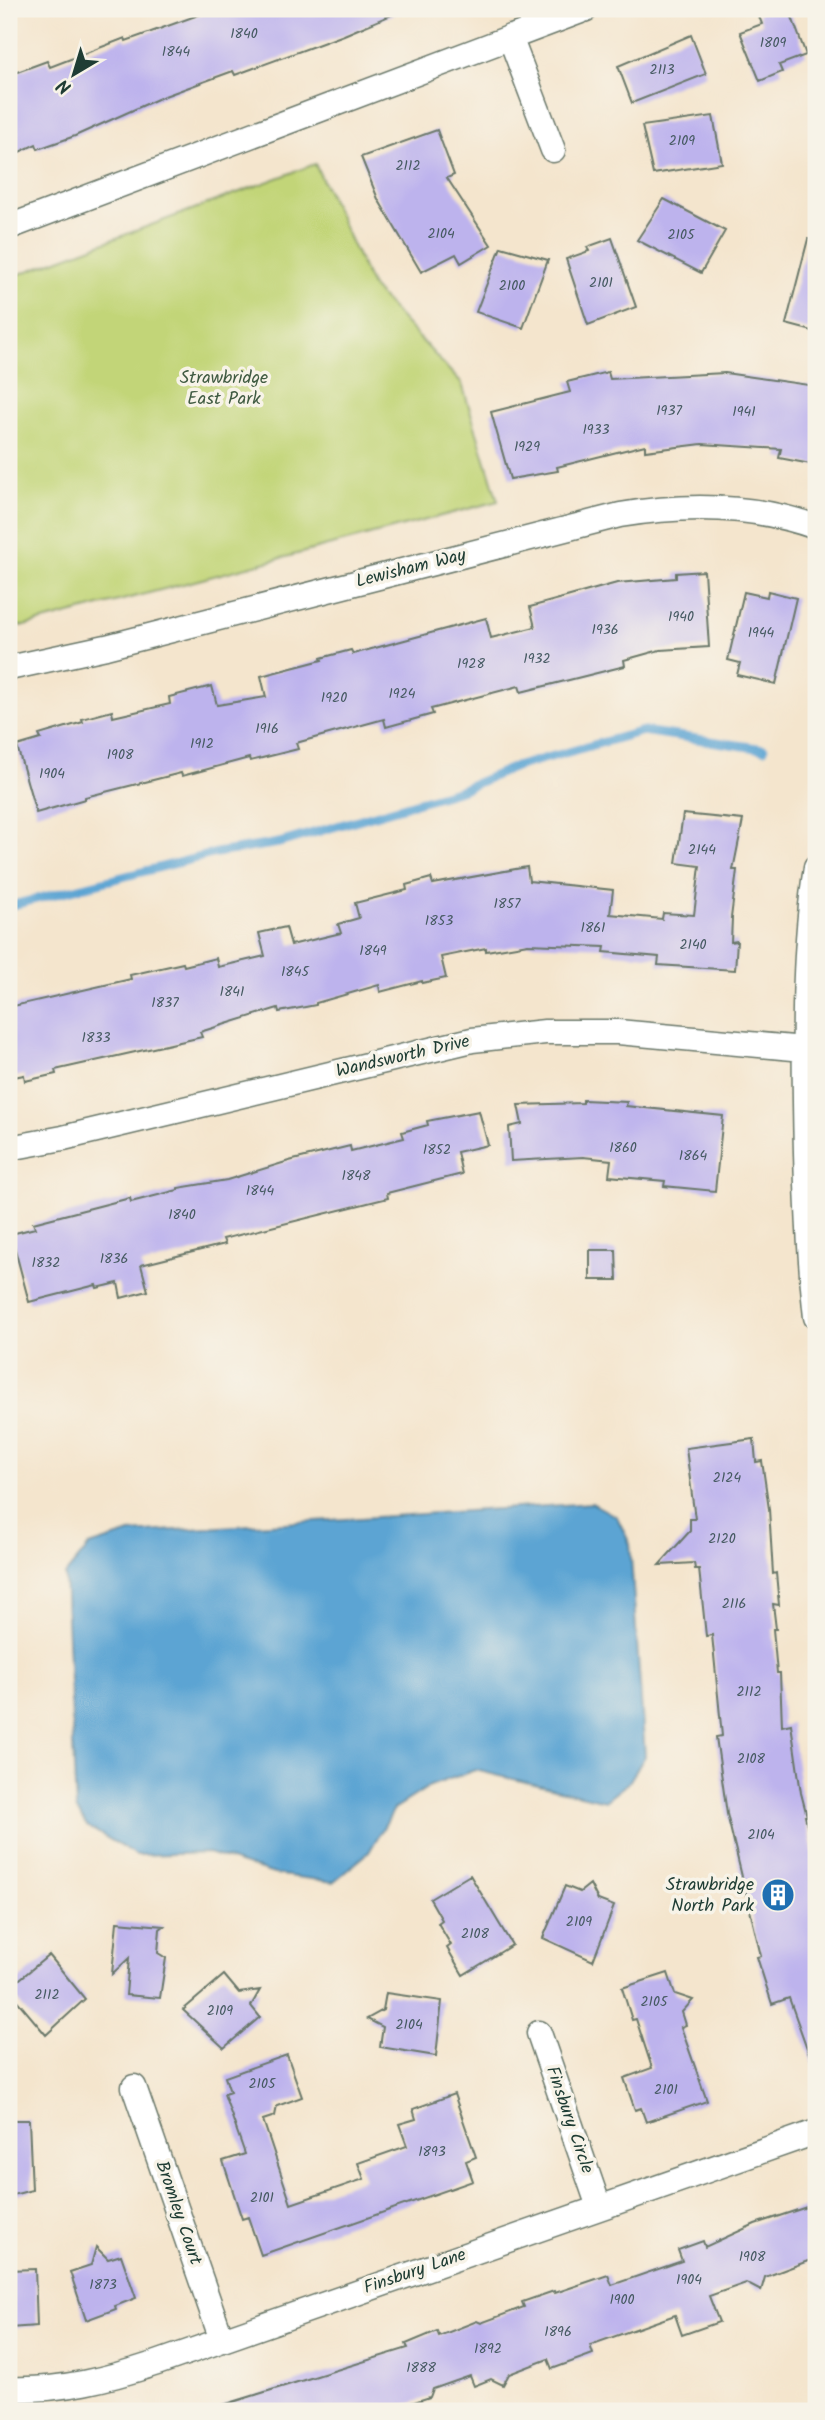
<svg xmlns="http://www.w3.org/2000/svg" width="825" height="2420" viewBox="0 0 825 2420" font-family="Kalam,sans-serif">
	<rect width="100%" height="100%" fill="#f7f3e8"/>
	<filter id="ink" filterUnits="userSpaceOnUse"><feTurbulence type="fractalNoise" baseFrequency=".0143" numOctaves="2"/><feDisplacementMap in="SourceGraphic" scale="14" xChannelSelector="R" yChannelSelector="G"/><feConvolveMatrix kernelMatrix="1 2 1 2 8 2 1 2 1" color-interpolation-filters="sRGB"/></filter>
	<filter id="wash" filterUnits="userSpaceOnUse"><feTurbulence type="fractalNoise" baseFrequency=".00686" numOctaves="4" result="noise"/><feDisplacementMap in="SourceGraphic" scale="28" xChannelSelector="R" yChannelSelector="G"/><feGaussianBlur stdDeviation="1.57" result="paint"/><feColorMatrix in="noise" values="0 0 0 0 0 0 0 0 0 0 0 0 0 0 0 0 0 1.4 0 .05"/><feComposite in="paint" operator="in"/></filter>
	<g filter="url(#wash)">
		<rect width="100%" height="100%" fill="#f4e5cd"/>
		<path fill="#c2d578" stroke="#708956" stroke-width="2" d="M 315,164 L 372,287 L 462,384 L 498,501 L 24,626 L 9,626 L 9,278 Z"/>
		<path fill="#5ca4d3" stroke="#3e7084" stroke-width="2" d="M 592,1503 L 617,1517 L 630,1544 L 645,1756 L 629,1782 L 605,1801 L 475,1770 L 430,1786 L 394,1809 L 369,1852 L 333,1882 L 274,1874 L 208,1853 L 136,1855 L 87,1826 L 76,1809 L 65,1575 L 89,1546 L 130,1533 Z"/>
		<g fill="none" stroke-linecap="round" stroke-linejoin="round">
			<path stroke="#5ca4d3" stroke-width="9" d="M 9,906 L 216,853 L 279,843 L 460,790 L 515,767 L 643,731 L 764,749"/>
		</g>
		<g id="blocks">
			<path fill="#bdb3ed" d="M 215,9 L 403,10 L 344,35 L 235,75 L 233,71 L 162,97 L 75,136 L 38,149 L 36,144 L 9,157 L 9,75 L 47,61 L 50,67 L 125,38 L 126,41 Z
				M 771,9 L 789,9 L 806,55 L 779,65 L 782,72 L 760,81 L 740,32 L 762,24 L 758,14 Z
				M 691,35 L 706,74 L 632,103 L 618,66 Z
				M 713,116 L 722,163 L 653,174 L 642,126 Z
				M 437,130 L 454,175 L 447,178 L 491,245 L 461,263 L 456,254 L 421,272 L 378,199 L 361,157 Z
				M 664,199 L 725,231 L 701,273 L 637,240 Z
				M 612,238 L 636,307 L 588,325 L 566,259 L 589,251 L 587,247 Z
				M 808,239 L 816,240 L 816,332 L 786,324 Z
				M 501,247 L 548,260 L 523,328 L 476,312 Z
				M 608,372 L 610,379 L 725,373 L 816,386 L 816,465 L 779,458 L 781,449 L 702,444 L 645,451 L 645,445 L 557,467 L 558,471 L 510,479 L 491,412 L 570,392 L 567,382 Z
				M 704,571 L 709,647 L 660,650 L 624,660 L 625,666 L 521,692 L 519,686 L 431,709 L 433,714 L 386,727 L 384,719 L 296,743 L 298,749 L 250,761 L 249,758 L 182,776 L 181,773 L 85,797 L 85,799 L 36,813 L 17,746 L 41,739 L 39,735 L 83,722 L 82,719 L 112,711 L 113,717 L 170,704 L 169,697 L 212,686 L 217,705 L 266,697 L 261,676 L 322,660 L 321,658 L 351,650 L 353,654 L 486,618 L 491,638 L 535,627 L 530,607 L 617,583 L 676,578 L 676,573 Z
				M 768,591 L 796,598 L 776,684 L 737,675 L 740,663 L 728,660 L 744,592 L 767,597 Z
				M 683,814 L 743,820 L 733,870 L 737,870 L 731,918 L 732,918 L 731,942 L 737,941 L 735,970 L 658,965 L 659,957 L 604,952 L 605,947 L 528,944 L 486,951 L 486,948 L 441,957 L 446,978 L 422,983 L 422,981 L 380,992 L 379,985 L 316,1003 L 316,1005 L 279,1012 L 278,1008 L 200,1032 L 202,1037 L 55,1070 L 56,1074 L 25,1081 L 24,1075 L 9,1078 L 9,1007 L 131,979 L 130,975 L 183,963 L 184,966 L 216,958 L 218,967 L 265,956 L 259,933 L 286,927 L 291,945 L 341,933 L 338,924 L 359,918 L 355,903 L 407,890 L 406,885 L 431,878 L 433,884 L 527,867 L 529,881 L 613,890 L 610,914 L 662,919 L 663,913 L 694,915 L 700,866 L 676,863 Z
				M 583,1100 L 627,1102 L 626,1106 L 723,1116 L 715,1191 L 664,1186 L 665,1181 L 609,1176 L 611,1160 L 583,1157 L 511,1161 L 509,1127 L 522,1124 L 518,1105 L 583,1103 Z
				M 479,1111 L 488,1145 L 457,1152 L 462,1174 L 387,1193 L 388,1198 L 223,1239 L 225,1244 L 141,1265 L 148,1291 L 121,1298 L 118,1283 L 97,1288 L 96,1285 L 29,1302 L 11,1234 L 35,1228 L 33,1223 L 130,1198 L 131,1202 L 178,1190 L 178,1188 L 227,1180 L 289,1161 L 350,1146 L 351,1151 L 404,1138 L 402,1132 L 428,1125 L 427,1121 Z
				M 590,1250 L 616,1250 L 617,1280 L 590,1280 Z
				M 754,1439 L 756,1462 L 762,1461 L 769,1509 L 773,1574 L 776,1573 L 779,1605 L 773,1604 L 776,1629 L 773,1629 L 777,1673 L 780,1673 L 782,1726 L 791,1724 L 801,1793 L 807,1816 L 805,1816 L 816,1865 L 816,2064 L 813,2065 L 789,1998 L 772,2004 L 757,1957 L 761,1956 L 727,1814 L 716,1737 L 722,1736 L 712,1635 L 706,1636 L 699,1569 L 695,1569 L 694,1563 L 659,1565 L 690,1531 L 690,1519 L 695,1519 L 686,1448 Z
				M 470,1875 L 512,1945 L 463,1975 L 447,1948 L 451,1945 L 438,1923 L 442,1920 L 430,1899 Z
				M 590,1884 L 598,1900 L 614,1906 L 593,1961 L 543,1938 L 565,1886 L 580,1892 Z
				M 117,1922 L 164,1926 L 160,1929 L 158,1953 L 166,1958 L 160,1998 L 126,1995 L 129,1958 L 112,1974 Z
				M 49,1955 L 85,1999 L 46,2035 L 9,1991 L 9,1988 Z
				M 668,1973 L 675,1994 L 693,2000 L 682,2012 L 686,2025 L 681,2027 L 707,2101 L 646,2122 L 641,2108 L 635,2110 L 624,2078 L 652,2068 L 636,2019 L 632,2020 L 622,1988 Z
				M 224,1975 L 239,1993 L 260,1990 L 251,2006 L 260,2017 L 224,2048 L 183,2010 Z
				M 386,1993 L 442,2001 L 436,2056 L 380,2047 L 383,2027 L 367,2019 L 383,2010 Z
				M 287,2055 L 302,2097 L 277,2106 L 275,2116 L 263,2120 L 291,2204 L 364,2179 L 358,2163 L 407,2146 L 399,2124 L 416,2119 L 413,2109 L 454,2094 L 476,2157 L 466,2161 L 473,2181 L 261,2255 L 248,2217 L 242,2219 L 223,2161 L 245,2154 L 224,2094 L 230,2092 L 225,2077 Z
				M 9,2120 L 29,2120 L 32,2190 L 9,2196 Z
				M 816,2204 L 816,2258 L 765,2277 L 761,2291 L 746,2283 L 709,2296 L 719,2322 L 682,2335 L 675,2315 L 590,2345 L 593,2354 L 552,2369 L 548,2359 L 509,2374 L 503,2385 L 491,2379 L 474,2386 L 470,2376 L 433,2389 L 430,2397 L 386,2411 L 224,2411 L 223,2405 L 408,2348 L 406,2344 L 437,2331 L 439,2336 L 477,2321 L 481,2323 L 524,2307 L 522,2302 L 554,2291 L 555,2293 L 608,2275 L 612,2285 L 682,2261 L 678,2250 L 703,2241 L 705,2247 L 755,2224 Z
				M 96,2247 L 108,2259 L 121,2255 L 136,2298 L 115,2306 L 116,2309 L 86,2320 L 70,2272 L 91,2265 Z
				M 35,2269 L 37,2326 L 9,2328 L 9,2270 Z"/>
		</g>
	</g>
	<g filter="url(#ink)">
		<use href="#blocks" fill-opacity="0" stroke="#6a786a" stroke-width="2"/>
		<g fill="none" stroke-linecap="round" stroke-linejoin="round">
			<defs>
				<path id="minor" d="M 510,37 L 553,150
					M 9,227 L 586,9
					M 9,668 L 106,647 L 620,515 C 686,504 752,504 816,527
					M 816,867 C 804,944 804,1024 805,1102 C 806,1174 808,1246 816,1317
					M 9,1148 L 63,1138 L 472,1040 L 545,1032 L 618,1032 L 804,1049
					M 539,2033 L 599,2207
					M 134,2087 L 222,2340
					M 9,2389 C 61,2391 108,2379 157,2363 L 816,2132"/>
			</defs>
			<use href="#minor" stroke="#6a786a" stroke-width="27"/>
			<use href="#minor" stroke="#fff" stroke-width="24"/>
		</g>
	</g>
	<defs>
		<symbol id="building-disc" viewBox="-11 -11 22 22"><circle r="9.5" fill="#1f6fb2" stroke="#f7f3e8"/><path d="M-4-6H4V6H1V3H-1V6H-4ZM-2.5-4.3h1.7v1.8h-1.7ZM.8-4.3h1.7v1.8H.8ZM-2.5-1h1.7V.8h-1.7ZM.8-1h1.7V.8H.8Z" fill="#fff"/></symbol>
	</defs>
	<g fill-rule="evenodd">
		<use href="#building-disc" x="759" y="1876" width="38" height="38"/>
	</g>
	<g text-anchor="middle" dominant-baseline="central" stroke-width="7" stroke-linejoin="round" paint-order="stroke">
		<g font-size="14" fill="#465a62">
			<text x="244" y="34">1840</text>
			<text x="773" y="43">1809</text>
			<text x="176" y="52">1844</text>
			<text x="662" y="70">2113</text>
			<text x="682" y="141">2109</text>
			<text x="408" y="166">2112</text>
			<text x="441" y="234">2104</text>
			<text x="681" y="235">2105</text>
			<text x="601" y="283">2101</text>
			<text x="512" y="286">2100</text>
			<text x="669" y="411">1937</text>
			<text x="744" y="412">1941</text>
			<text x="596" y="430">1933</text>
			<text x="527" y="447">1929</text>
			<text x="681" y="617">1940</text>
			<text x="605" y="630">1936</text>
			<text x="761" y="633">1944</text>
			<text x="537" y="659">1932</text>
			<text x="471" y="664">1928</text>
			<text x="402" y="694">1924</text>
			<text x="334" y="698">1920</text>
			<text x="267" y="729">1916</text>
			<text x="202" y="744">1912</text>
			<text x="120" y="755">1908</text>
			<text x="52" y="774">1904</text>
			<text x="702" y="850">2144</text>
			<text x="507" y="904">1857</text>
			<text x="439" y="921">1853</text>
			<text x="593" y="928">1861</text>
			<text x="693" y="945">2140</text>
			<text x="373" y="951">1849</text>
			<text x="295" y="972">1845</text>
			<text x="232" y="992">1841</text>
			<text x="165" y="1003">1837</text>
			<text x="96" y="1038">1833</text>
			<text x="623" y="1148">1860</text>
			<text x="437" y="1150">1852</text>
			<text x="693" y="1156">1864</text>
			<text x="356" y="1176">1848</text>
			<text x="260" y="1191">1844</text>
			<text x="182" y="1215">1840</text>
			<text x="114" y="1259">1836</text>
			<text x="46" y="1263">1832</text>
			<text x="727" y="1478">2124</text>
			<text x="722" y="1539">2120</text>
			<text x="734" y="1604">2116</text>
			<text x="749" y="1692">2112</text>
			<text x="751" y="1759">2108</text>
			<text x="761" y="1835">2104</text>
			<text x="579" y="1922">2109</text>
			<text x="475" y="1934">2108</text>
			<text x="47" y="1995">2112</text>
			<text x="654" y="2002">2105</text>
			<text x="220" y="2011">2109</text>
			<text x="409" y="2025">2104</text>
			<text x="262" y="2084">2105</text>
			<text x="666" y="2090">2101</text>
			<text x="432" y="2152">1893</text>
			<text x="262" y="2198">2101</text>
			<text x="752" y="2257">1908</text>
			<text x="689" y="2280">1904</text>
			<text x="103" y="2285">1873</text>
			<text x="622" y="2300">1900</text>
			<text x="558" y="2332">1896</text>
			<text x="488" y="2349">1892</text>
			<text x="421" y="2368">1888</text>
		</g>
		<g font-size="18" fill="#405b42" stroke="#f7f3e8">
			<text x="224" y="378">Strawbridge<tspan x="224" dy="21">East Park</tspan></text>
		</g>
		<g font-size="18" fill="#1f3d34" stroke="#f7f3e8">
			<text transform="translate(411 569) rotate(-14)">Lewisham Way</text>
			<text transform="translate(403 1057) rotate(-13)">Wandsworth Drive</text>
			<text transform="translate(569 2120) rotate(71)">Finsbury Circle</text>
			<text transform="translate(178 2213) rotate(71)">Bromley Court</text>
			<text transform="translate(415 2272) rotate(-19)">Finsbury Lane</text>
		</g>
		<g font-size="18" fill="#1f3d34" stroke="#f7f3e8" text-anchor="end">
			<text x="754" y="1885">Strawbridge<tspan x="754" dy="21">North Park</tspan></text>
		</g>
	</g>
	<rect width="825" height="2420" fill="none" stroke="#f7f3e8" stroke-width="35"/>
	<g transform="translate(74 74) rotate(218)" stroke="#f7f3e8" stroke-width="5" paint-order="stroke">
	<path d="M0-5L12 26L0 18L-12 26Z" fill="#1f3d34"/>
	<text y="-10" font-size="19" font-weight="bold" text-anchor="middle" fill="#1f3d34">N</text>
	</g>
</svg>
